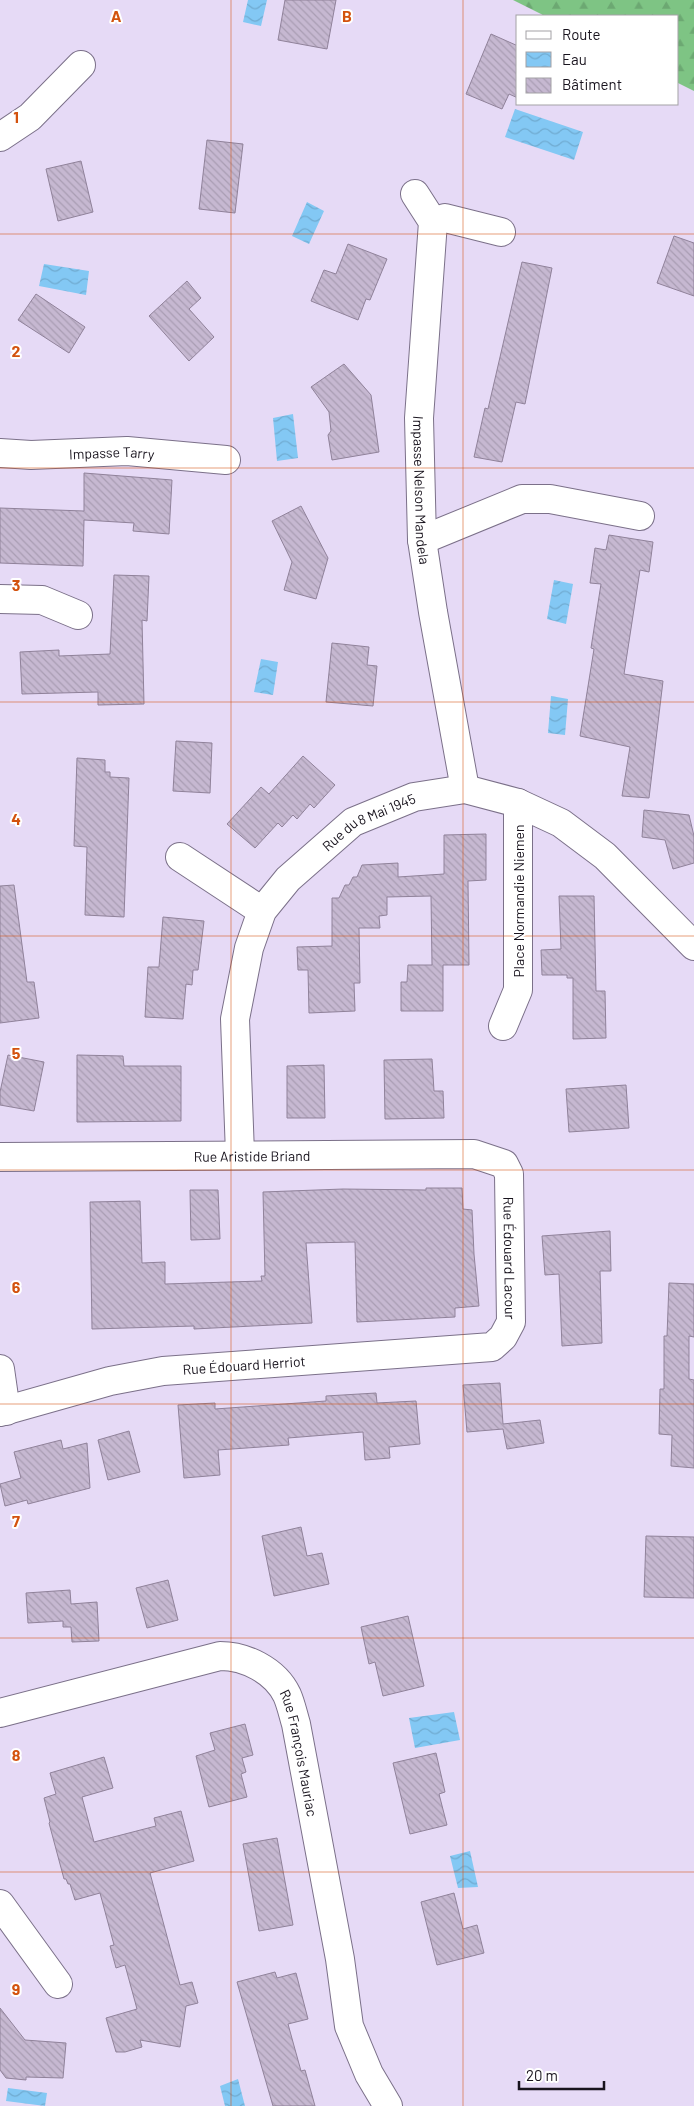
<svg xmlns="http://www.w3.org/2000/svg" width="694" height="2106" viewBox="0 0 694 2106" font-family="Barlow,sans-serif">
	<defs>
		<pattern id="forest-firs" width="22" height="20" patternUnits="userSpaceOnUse" patternTransform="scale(1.25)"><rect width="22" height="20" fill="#7ec484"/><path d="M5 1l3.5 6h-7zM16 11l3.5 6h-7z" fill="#6ca872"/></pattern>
		<pattern id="water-waves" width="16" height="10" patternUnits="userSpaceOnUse" patternTransform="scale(1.25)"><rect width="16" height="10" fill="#83c8f4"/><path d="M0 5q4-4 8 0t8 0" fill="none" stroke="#70abd1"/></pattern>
		<pattern id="building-back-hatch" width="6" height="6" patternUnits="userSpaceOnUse" patternTransform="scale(1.25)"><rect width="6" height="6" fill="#c6b8d1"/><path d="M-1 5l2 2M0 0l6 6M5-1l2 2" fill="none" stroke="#a99db3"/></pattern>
	</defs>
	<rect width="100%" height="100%" fill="#e6daf6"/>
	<path fill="url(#forest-firs)" d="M 513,0 L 694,0 L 694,91 L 678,83 L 678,16 L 545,16 Z"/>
	<path fill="url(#water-waves)" d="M 248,0 L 267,0 L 261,26 L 243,22 Z
		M 515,109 L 583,132 L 574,160 L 505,137 Z
		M 307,202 L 324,211 L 309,244 L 292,236 Z
		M 44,264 L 89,271 L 86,295 L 39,286 Z
		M 293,414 L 298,458 L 277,461 L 273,418 Z
		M 554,580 L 573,584 L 566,624 L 547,619 Z
		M 261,659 L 278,662 L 273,695 L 254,692 Z
		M 551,696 L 568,699 L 565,735 L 548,733 Z
		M 454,1712 L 460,1740 L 415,1748 L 409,1718 Z
		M 470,1851 L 478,1887 L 458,1888 L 450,1856 Z
		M 238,2079 L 245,2106 L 225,2106 L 220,2086 Z
		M 8,2088 L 47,2093 L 45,2106 L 6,2101 Z"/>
	<path fill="url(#building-back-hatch)" stroke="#90829a" d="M 285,0 L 336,0 L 327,49 L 278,40 Z
		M 491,34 L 518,46 L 518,98 L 509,94 L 502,109 L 466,94 Z
		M 207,140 L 243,144 L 235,213 L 199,209 Z
		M 81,161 L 93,212 L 58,221 L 46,169 Z
		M 674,236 L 694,243 L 694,296 L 657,283 Z
		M 348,244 L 387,259 L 370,300 L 366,299 L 358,320 L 311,301 L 324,270 L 336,274 Z
		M 522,262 L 552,268 L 525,404 L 516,402 L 502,462 L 474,457 L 485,408 L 488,409 Z
		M 187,281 L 201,298 L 189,309 L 214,337 L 189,361 L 149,316 Z
		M 36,294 L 85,327 L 69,353 L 18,320 Z
		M 344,364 L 371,395 L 379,452 L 332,460 L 328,435 L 331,431 L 329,412 L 311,387 Z
		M 84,473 L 172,480 L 169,534 L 133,531 L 134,523 L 84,520 L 83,566 L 0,563 L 0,508 L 84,511 Z
		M 301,506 L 328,558 L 316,599 L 284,590 L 292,562 L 272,521 Z
		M 609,535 L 653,542 L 649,572 L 640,570 L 624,674 L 663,681 L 649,798 L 622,796 L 630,747 L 580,736 L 594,649 L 591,648 L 601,584 L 590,583 L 595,548 L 606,550 Z
		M 114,575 L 149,576 L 147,621 L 142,620 L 144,704 L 98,705 L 98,692 L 22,694 L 20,652 L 59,650 L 59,656 L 110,654 Z
		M 332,643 L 369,647 L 367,665 L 377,666 L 373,706 L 326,702 Z
		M 176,741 L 212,743 L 210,793 L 173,791 Z
		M 303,756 L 335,785 L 314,808 L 310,804 L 297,819 L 293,815 L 282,827 L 278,823 L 255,848 L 227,824 L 261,787 L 269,794 Z
		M 77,758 L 105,760 L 105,772 L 110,772 L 110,777 L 129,778 L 124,917 L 85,915 L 87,847 L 74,846 Z
		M 644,810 L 689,815 L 694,836 L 694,863 L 673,869 L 665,840 L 642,837 Z
		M 486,834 L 486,880 L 468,881 L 469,965 L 443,965 L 443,1011 L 401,1011 L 401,982 L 407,982 L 408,965 L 432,965 L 431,896 L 387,897 L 387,915 L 379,916 L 380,928 L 359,928 L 360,983 L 354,983 L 355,1011 L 309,1013 L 308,970 L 298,970 L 297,947 L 332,946 L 332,898 L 339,898 L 345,885 L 349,885 L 353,877 L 357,877 L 362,865 L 398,863 L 398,877 L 444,874 L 444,835 Z
		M 14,885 L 27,982 L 34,982 L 39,1018 L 0,1023 L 0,886 Z
		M 559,896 L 594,896 L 596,991 L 605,991 L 606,1038 L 573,1039 L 573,978 L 567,978 L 567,975 L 542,975 L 541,950 L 561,949 Z
		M 163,917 L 204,921 L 198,970 L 193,970 L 192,985 L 186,984 L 183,1019 L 145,1017 L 148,967 L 159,967 Z
		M 8,1055 L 44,1062 L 34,1111 L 0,1105 L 0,1092 Z
		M 77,1055 L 123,1056 L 124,1066 L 181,1066 L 181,1121 L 77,1122 Z
		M 432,1059 L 434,1091 L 443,1091 L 444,1118 L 385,1119 L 384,1060 Z
		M 324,1065 L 325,1118 L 287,1118 L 287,1066 Z
		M 626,1085 L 629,1128 L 569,1132 L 566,1089 Z
		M 426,1188 L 462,1188 L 463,1209 L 472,1210 L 474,1254 L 479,1306 L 455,1308 L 455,1317 L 357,1322 L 355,1242 L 306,1243 L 312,1323 L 194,1329 L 194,1326 L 92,1329 L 90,1202 L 140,1201 L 142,1263 L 165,1262 L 165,1284 L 262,1281 L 261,1276 L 265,1276 L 263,1192 L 343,1189 L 426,1190 Z
		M 190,1190 L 218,1190 L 220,1239 L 191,1240 Z
		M 610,1231 L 611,1271 L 600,1271 L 602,1343 L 562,1346 L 559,1274 L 545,1275 L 542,1236 Z
		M 669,1283 L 694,1284 L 694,1337 L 689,1336 L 689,1379 L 694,1380 L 694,1468 L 671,1466 L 672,1435 L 659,1434 L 660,1389 L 664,1389 L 664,1336 L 667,1336 Z
		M 500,1383 L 503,1424 L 540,1420 L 544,1443 L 507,1449 L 503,1429 L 467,1432 L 463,1385 Z
		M 376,1393 L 377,1403 L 416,1401 L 420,1444 L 389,1447 L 390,1458 L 365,1460 L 363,1432 L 288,1438 L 289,1445 L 218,1450 L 220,1475 L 184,1478 L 178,1405 L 215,1403 L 215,1409 L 326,1401 L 326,1396 Z
		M 129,1431 L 140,1472 L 108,1480 L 98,1440 Z
		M 61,1440 L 63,1449 L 87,1443 L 90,1488 L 28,1504 L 27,1500 L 5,1506 L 0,1484 L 21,1478 L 14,1452 Z
		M 301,1527 L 307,1556 L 322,1553 L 329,1584 L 274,1596 L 262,1536 Z
		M 646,1536 L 694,1537 L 694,1598 L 644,1597 Z
		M 168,1580 L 178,1620 L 147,1628 L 136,1588 Z
		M 70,1590 L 71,1604 L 97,1602 L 99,1641 L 72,1642 L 71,1627 L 63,1627 L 63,1621 L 28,1623 L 26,1593 Z
		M 408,1616 L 424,1686 L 383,1696 L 375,1662 L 369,1664 L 361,1627 Z
		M 245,1724 L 253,1755 L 242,1758 L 246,1772 L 241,1774 L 247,1797 L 209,1807 L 196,1756 L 215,1750 L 210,1733 Z
		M 436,1753 L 445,1792 L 439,1794 L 447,1825 L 410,1834 L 393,1763 Z
		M 104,1757 L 113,1788 L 82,1797 L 94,1842 L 156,1826 L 154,1818 L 181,1811 L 194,1861 L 150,1873 L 180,1985 L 192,1982 L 198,2003 L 186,2006 L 180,2047 L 140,2040 L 142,2047 L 125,2052 L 116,2052 L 106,2018 L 137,2009 L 125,1965 L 116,1968 L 110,1946 L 114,1945 L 100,1893 L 75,1900 L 70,1884 L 68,1884 L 66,1879 L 64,1879 L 49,1823 L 50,1822 L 44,1798 L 56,1794 L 50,1773 Z
		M 277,1838 L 293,1925 L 259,1931 L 243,1844 Z
		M 454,1893 L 463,1929 L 477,1925 L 484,1953 L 437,1965 L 421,1902 Z
		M 275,1972 L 277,1978 L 296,1973 L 308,2019 L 288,2024 L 301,2071 L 305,2070 L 315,2106 L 273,2106 L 237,1982 Z
		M 0,2008 L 25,2040 L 66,2043 L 63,2078 L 26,2077 L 26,2080 L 6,2078 L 0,2070 Z"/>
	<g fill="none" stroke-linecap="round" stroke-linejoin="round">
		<defs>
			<g id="minor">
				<path d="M 0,137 L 30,117 L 81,65"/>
				<path id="s1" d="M 415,194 L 433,222 L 419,418 L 422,540 L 433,612 L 465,789"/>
				<path d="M 433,222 L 445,218 L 501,232"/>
				<path id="s2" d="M 0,453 L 31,455 L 127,451 L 226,460"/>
				<path d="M 422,540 L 522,499 L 550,499 L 640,516"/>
				<path d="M 0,599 L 42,600 L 78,615"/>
				<path d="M 180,857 L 262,911"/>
				<path d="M 503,1026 L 518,990 L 518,803"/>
				<path id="s3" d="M 240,1154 L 235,1019 L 249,948 L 262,911 L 288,879 L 353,822 L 414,797 L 465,789 L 518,803 L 561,823 L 605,856 L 694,946"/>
				<path id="s4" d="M 0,1157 L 474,1154 L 504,1164 L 509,1174 L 511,1322 L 503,1337 L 492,1347 L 163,1371 L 110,1381 L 0,1412"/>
				<path d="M 0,1369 L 6,1411"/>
				<path id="s5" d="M 0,1713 L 220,1656 C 245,1656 275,1670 287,1695 C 291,1704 293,1714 296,1724 L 340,1959 L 349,2026 L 369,2074 L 388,2106"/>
				<path d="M 0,1904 L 58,1984"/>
			</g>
		</defs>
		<use href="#minor" stroke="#7b7089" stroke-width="30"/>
		<use href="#minor" stroke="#fff" stroke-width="28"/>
	</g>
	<path fill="none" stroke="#d3520e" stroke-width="1" stroke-opacity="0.55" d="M 231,0 L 231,2106M 463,0 L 463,2106M 0,234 L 694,234M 0,468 L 694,468M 0,702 L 694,702M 0,936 L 694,936M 0,1170 L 694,1170M 0,1404 L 694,1404M 0,1638 L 694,1638M 0,1872 L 694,1872"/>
	<g text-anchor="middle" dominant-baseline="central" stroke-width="4" stroke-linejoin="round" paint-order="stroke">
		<g font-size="14" fill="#18131d" stroke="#fff">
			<text stroke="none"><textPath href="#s2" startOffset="112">Impasse Tarry</textPath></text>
			<text stroke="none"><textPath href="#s1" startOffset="302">Impasse Nelson Mandela</textPath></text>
			<text stroke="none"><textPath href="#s3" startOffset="388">Rue du 8 Mai 1945</textPath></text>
			<text transform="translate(518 901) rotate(-90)">Place Normandie Niemen</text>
			<text stroke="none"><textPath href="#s4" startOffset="252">Rue Aristide Briand</textPath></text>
			<text stroke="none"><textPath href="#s4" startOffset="601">Rue Édouard Lacour</textPath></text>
			<text transform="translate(244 1365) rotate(-4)">Rue Édouard Herriot</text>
			<text stroke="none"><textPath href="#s5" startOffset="368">Rue François Mauriac</textPath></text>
		</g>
	</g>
	<g font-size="16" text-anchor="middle" font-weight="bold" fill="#d3520e" stroke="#fff" stroke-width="4" stroke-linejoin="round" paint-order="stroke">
		<text x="116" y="22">A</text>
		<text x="347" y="22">B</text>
		<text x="16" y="123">1</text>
		<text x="16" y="357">2</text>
		<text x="16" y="591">3</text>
		<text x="16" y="825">4</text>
		<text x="16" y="1059">5</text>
		<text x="16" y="1293">6</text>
		<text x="16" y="1527">7</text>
		<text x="16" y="1761">8</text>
		<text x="16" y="1995">9</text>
	</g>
	<rect x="516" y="15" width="162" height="90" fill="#ffffff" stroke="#a3a1a5"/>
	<rect x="526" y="31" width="25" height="8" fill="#ffffff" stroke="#a3a1a5"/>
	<text x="562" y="40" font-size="15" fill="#18131d">Route</text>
	<rect x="526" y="52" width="25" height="15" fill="url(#water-waves)" stroke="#a3a1a5"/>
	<text x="562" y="65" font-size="15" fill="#18131d">Eau</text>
	<rect x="526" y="78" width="25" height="15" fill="url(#building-back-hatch)" stroke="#a3a1a5"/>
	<text x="562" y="90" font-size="15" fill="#18131d">Bâtiment</text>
	<path d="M519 2081v8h85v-8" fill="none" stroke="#18131d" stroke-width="2.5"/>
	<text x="526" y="2081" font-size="15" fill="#18131d" stroke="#ffffff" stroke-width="4" paint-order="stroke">20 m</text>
</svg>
